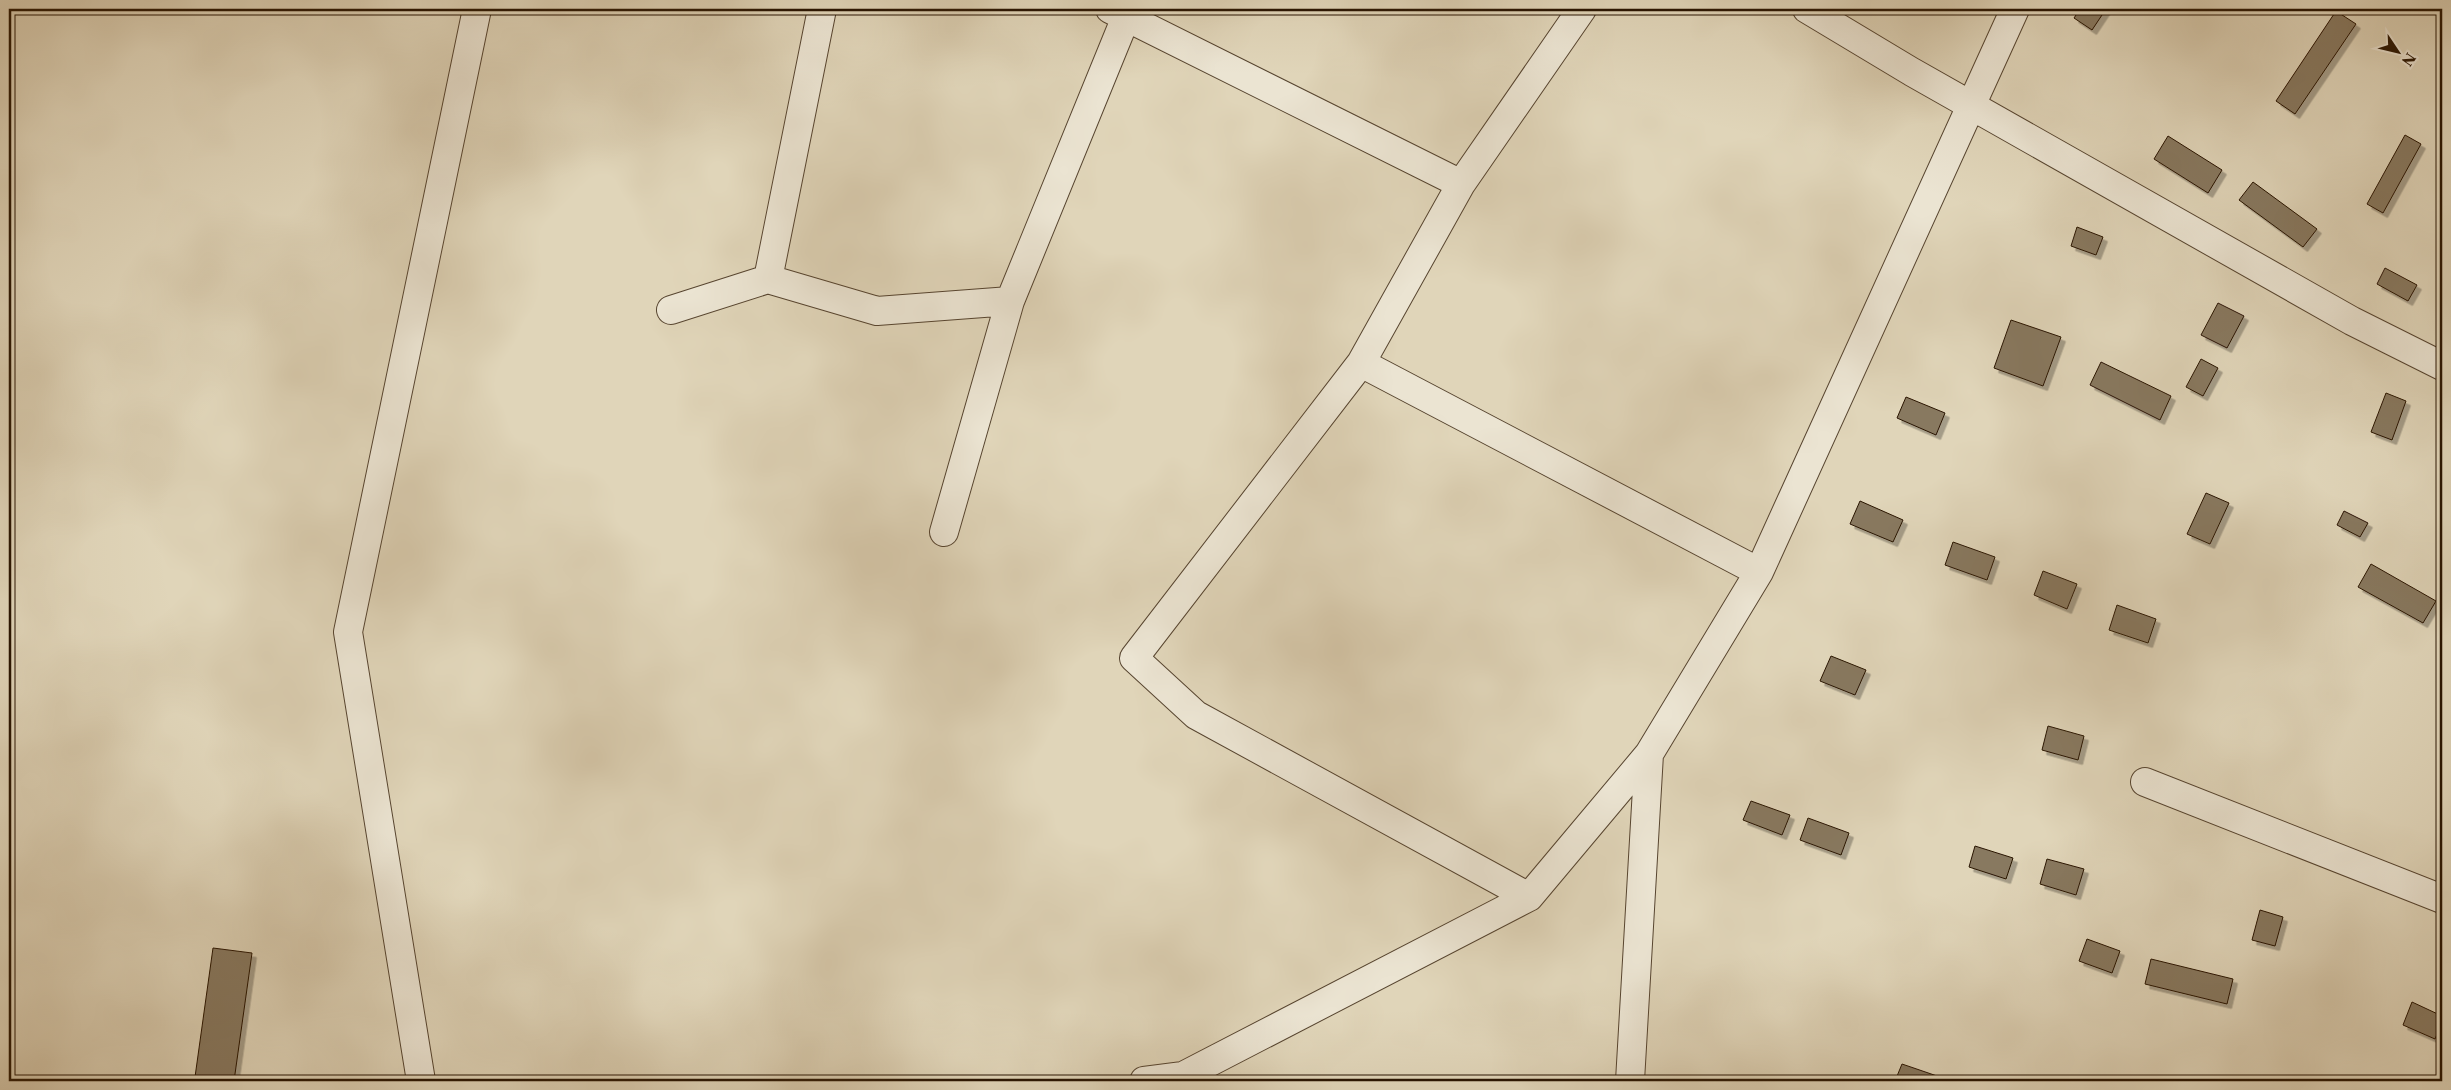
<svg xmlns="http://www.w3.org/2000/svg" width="2451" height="1090" viewBox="0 0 2451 1090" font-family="'Libre Caslon Text',serif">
	<defs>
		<filter id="shadow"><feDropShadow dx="4.5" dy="4.5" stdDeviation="0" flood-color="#0004"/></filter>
	</defs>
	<rect width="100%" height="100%" fill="#e0d5b9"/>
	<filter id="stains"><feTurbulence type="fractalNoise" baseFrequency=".004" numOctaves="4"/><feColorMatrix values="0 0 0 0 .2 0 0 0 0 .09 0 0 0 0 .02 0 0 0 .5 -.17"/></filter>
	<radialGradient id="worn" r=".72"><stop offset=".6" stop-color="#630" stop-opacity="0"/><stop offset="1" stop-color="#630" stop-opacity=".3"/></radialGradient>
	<path fill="#887961" stroke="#291502" filter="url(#shadow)" d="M 2080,9 L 2106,9 L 2092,30 L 2074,18 Z
		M 2336,11 L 2356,24 L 2295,114 L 2276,101 Z
		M 2405,135 L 2421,144 L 2383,213 L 2367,204 Z
		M 2168,136 L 2222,170 L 2208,193 L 2154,159 Z
		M 2253,182 L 2317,229 L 2303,247 L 2239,200 Z
		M 2077,227 L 2103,237 L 2096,255 L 2071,246 Z
		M 2385,268 L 2417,285 L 2408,301 L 2377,284 Z
		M 2218,303 L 2244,316 L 2227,348 L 2201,335 Z
		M 2011,320 L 2061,337 L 2043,386 L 1994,368 Z
		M 2201,359 L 2218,368 L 2203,396 L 2186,387 Z
		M 2101,362 L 2171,396 L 2160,420 L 2090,385 Z
		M 2386,393 L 2406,401 L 2392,440 L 2371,432 Z
		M 1906,397 L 1945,413 L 1936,435 L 1897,418 Z
		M 2206,493 L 2229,503 L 2210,544 L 2187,534 Z
		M 1860,501 L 1903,520 L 1893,542 L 1850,524 Z
		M 2344,511 L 2368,523 L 2360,537 L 2337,525 Z
		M 1953,542 L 1995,557 L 1987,580 L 1945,565 Z
		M 2371,564 L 2436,601 L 2423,623 L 2358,587 Z
		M 2043,571 L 2077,584 L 2067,609 L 2034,595 Z
		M 2117,605 L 2156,619 L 2148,643 L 2109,630 Z
		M 1831,656 L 1866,670 L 1855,695 L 1820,681 Z
		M 2048,726 L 2084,736 L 2078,760 L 2042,750 Z
		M 1751,801 L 1790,815 L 1782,835 L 1743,820 Z
		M 1808,818 L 1849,833 L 1841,855 L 1800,840 Z
		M 1975,846 L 2013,858 L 2006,879 L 1969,867 Z
		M 2047,859 L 2084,869 L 2076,895 L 2040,884 Z
		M 2260,910 L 2283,917 L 2275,946 L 2252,940 Z
		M 2087,939 L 2120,951 L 2112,973 L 2079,961 Z
		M 213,948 L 252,953 L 234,1081 L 195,1077 Z
		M 2151,959 L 2233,979 L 2227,1004 L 2145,984 Z
		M 2412,1002 L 2442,1016 L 2442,1022 L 2435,1039 L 2403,1025 Z
		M 1902,1064 L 1940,1077 L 1938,1081 L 1895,1081 Z"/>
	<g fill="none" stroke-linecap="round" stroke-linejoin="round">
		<defs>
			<path id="minor" d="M 1110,9 L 1461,184
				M 1807,9 L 1912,72 L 2352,321 L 2442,366
				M 768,279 L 822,9
				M 671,310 L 768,279 L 877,311 L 1010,301
				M 1361,363 L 1759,572
				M 944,532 L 1010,301 L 1126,17
				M 2145,782 L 2442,899
				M 1529,897 L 1196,715 L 1134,658 L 1361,363 L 1461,184 L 1582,9
				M 421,1081 L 348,632 L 477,9
				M 1144,1081 L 1183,1076 L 1529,897 L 1649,754 L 1759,572 L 2015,9
				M 1630,1081 L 1649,754"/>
		</defs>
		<use href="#minor" stroke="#574530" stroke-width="30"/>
		<use href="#minor" stroke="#ebe4d2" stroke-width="28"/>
	</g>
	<rect width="2451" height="1090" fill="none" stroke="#e0d5b9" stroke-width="30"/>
	<rect x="10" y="10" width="2431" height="1070" fill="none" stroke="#291502" stroke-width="2.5"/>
	<rect x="15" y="15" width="2421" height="1060" fill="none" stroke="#291502"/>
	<g transform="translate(2398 52) rotate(125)" stroke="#ebe4d2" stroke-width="4" paint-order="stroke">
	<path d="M0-4L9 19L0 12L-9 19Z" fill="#291502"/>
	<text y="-8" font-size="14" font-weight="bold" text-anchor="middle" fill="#291502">N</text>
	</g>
	<rect width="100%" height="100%" filter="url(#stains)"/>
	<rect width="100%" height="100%" fill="url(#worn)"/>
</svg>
